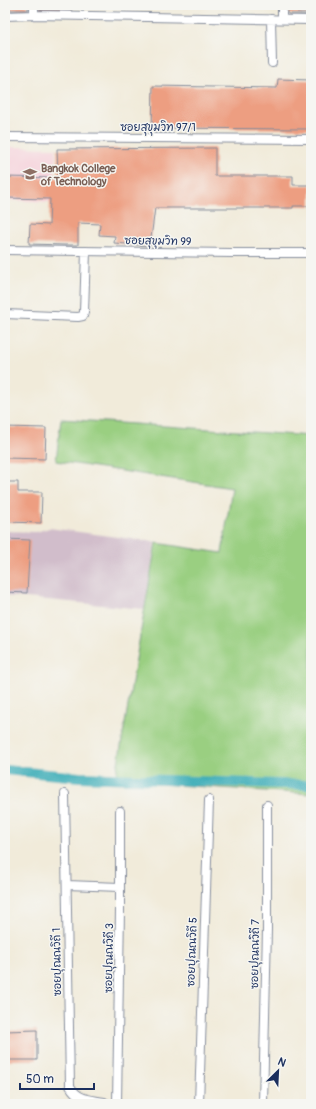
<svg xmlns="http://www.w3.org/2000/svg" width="316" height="1109" viewBox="0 0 316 1109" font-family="Pangolin,'Playpen Sans Thai',sans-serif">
	<rect width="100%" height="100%" fill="#f6f6f2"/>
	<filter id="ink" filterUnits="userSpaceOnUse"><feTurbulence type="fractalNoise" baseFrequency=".025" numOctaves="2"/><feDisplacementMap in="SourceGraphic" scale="8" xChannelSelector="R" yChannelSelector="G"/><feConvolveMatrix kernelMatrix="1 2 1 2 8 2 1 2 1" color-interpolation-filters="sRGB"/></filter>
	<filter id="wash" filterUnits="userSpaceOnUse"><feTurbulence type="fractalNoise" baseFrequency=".012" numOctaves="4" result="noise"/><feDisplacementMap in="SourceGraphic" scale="16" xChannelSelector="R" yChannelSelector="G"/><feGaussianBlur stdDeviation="0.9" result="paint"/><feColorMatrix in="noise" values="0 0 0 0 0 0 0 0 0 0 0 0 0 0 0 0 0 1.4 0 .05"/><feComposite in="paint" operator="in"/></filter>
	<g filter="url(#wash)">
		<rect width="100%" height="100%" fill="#f1ebda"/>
		<path fill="#f6cfd9" d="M 5,147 L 56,148 L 54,202 L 5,200 Z"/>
		<path fill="#d1bdcb" d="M 49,528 L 155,542 L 144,609 L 5,596 L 5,531 L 36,532 Z"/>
		<path fill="#9acf81" stroke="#5a7f70" d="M 61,419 L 311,436 L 311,794 L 115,781 L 156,543 L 222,553 L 232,488 L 56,461 Z"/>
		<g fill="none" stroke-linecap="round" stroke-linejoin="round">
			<path stroke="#3cadb8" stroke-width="10" d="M 5,770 L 79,777 L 311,785"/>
		</g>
		<g id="blocks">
			<path fill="#ed9e81" d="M 5,5 L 28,5 L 28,10 L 5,10 Z
				M 40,5 L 72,5 L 72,10 L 40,10 Z
				M 288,5 L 311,5 L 311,14 L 288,14 Z
				M 278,79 L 311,80 L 311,129 L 152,128 L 153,86 L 277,88 Z
				M 215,148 L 215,176 L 293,176 L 293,185 L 311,185 L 311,206 L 293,206 L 293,208 L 155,208 L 150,246 L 114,243 L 115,236 L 99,235 L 100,224 L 78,223 L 78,245 L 64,245 L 29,244 L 30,224 L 49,225 L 50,199 L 5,198 L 5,177 L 58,178 L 57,149 Z
				M 5,427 L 46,428 L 45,459 L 5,458 Z
				M 5,482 L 18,482 L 18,492 L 42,492 L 41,523 L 5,522 Z
				M 5,539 L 30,540 L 27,593 L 5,592 Z
				M 37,1030 L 37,1060 L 5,1060 L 5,1031 Z"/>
		</g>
	</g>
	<g filter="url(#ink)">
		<use href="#blocks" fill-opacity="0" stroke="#868d9c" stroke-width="1"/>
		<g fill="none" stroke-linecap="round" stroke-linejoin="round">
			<defs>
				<path id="minor" d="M 34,5 L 34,15
					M 282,5 L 282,19
					M 5,16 L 34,15 L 311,20
					M 271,19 L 272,63
					M 5,137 L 311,139
					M 5,250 L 232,253 L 311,253
					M 5,314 L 78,317 L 83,316 L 84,312 L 86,251
					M 65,794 L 70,1086 C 78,1100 89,1099 104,1102 L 107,1104
					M 67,885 L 120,887
					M 117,1104 L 120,909 L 120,811
					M 199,1104 L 209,800
					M 263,1104 L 267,929 L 267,805"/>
			</defs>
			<use href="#minor" stroke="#868d9c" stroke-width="10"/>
			<use href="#minor" stroke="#fff" stroke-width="8"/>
		</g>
	</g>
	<defs>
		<symbol id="university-bare" viewBox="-9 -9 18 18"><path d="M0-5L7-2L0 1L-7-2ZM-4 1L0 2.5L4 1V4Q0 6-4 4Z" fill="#8d6e63" stroke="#f6f6f2" stroke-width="2.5" paint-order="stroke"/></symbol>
	</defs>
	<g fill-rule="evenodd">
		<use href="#university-bare" x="20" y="164" width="20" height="20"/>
	</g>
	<g text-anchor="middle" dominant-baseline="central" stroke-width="3" stroke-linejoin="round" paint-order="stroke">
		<g font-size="11" fill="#1b2f5e" stroke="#f6f6f2">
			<text x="158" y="127">ซอยสุขุมวิท 97/1</text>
			<text transform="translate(158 241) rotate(1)">ซอยสุขุมวิท 99</text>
			<text transform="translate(192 952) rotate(-88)">ซอยปุณณวิถี 5</text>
			<text transform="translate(255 954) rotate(-89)">ซอยปุณณวิถี 7</text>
			<text transform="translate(109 958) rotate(-89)">ซอยปุณณวิถี 3</text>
			<text transform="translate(57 962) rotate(-91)">ซอยปุณณวิถี 1</text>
		</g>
		<g font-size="11" font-weight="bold" fill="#785e54" stroke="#f6f6f2" text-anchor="start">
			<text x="41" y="168">Bangkok College<tspan x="41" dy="13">of Technology</tspan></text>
		</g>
	</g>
	<rect width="316" height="1109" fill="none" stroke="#f6f6f2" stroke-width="20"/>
	<g transform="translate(278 1071) rotate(24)" stroke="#f6f6f2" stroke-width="3" paint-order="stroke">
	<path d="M0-3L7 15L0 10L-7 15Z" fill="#1b2f5e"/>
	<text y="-6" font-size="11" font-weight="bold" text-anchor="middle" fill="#1b2f5e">N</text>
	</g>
	<path d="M20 1083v6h74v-6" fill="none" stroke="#1b2f5e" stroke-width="2"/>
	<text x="26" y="1083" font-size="12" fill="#1b2f5e" stroke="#f6f6f2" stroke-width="3" paint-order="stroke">50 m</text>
</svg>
